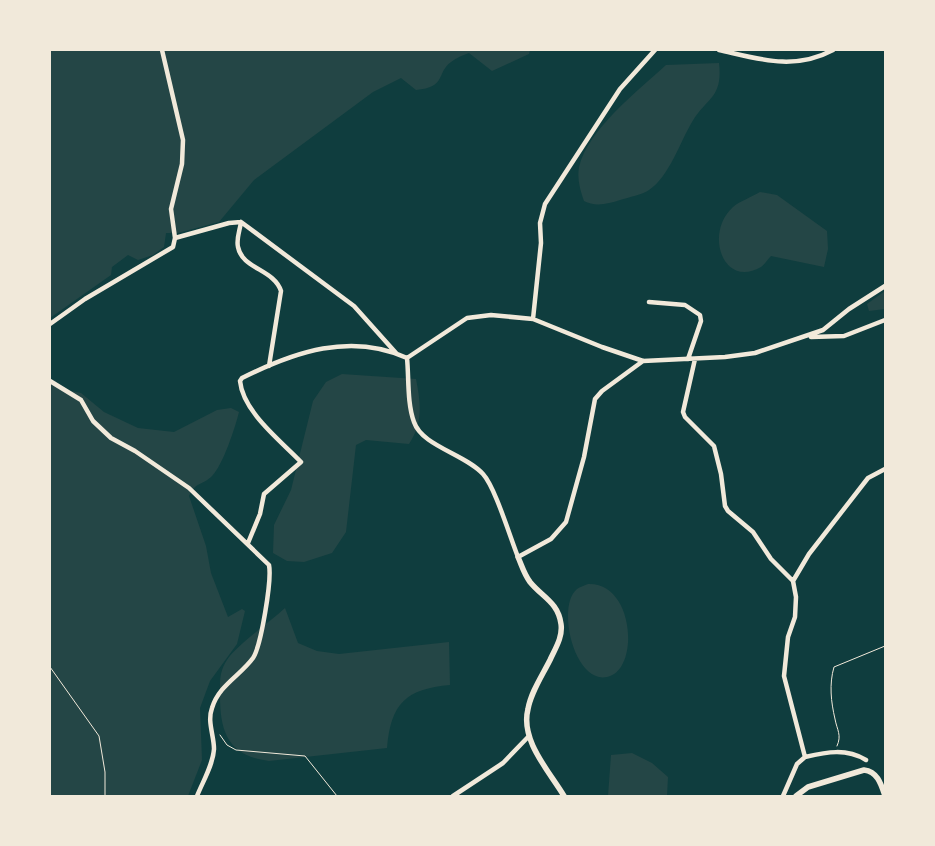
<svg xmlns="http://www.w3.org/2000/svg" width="935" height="846" viewBox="0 0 935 846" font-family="'Golos Text',sans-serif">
	<rect width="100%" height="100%" fill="#0f3d3e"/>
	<path fill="#244646" d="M 50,50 L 530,50 L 529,54 L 492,71 L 469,53 C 463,55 456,58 451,62 C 436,73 447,87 416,90 L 401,78 L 373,92 L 254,180 L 219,222 L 178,233 L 166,233 L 164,247 L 153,255 L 138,260 L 128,255 L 112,267 L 111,275 L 50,318 Z
		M 719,63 C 723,98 707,97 692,122 C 680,142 669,177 649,190 C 642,195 629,197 620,200 C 608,204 595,207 584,201 C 580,190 577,179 579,167 C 588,129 638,91 666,65 Z
		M 760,192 L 777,195 L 827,231 L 828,249 L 824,267 L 771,256 C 768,259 765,264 761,267 C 723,289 704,233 733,207 C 740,201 752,197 760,192 Z
		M 885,291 L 885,309 L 869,311 L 867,304 Z
		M 342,374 L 416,379 C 421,404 423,423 409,444 L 366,440 L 356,445 L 346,532 L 332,553 L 304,562 L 287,561 L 273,553 L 274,525 L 291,490 L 313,401 L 326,382 Z
		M 50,380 L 62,389 L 81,393 L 104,412 L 138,428 L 174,432 L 217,410 L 231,408 L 239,412 C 235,428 223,465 212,476 C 202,486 196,481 189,496 L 206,546 L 211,573 L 228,617 L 242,609 L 245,611 L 237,644 L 210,681 L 200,708 L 202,760 L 188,796 L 50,796 Z
		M 588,584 C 635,582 640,671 607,677 C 574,684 556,606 577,589 C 580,587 585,585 588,584 Z
		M 285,608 L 298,643 L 317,651 L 339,654 L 449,642 L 450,685 C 406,689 391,703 387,748 L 269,761 C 229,756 220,733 220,696 C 220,682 219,672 227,660 C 236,646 271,621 285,608 Z
		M 632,753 L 652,763 L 668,777 L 667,796 L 608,796 L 611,755 Z"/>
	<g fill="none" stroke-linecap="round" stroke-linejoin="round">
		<path stroke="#f1e9da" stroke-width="1" d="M 50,667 L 99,736 L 105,772 L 105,796
			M 220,735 L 227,745 L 236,750 L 305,756 L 337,796
			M 837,746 C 842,735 837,730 835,719 C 831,702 829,684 834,667 L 885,646"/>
		<path stroke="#f1e9da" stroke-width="4.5" d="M 719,50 C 759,59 794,71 833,50
			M 241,222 L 354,306 L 396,353
			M 175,238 L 229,223 L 241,222 C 240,230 236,239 238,247 C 242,269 274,269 281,291 L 269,366
			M 649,302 L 685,305 L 700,315 L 701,321 L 688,359
			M 533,319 L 541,243 L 540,223 L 545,204 L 620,89 L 655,50
			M 50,324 L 85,299 L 173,247 L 175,238 L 171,209 L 182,164 L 183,140 L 162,50
			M 811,337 L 844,336 L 885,320
			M 695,359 L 683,412 L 685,417 L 714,446 L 721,474 L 725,506 L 728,511 L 753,532 L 771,559 L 793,581 L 796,597 L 795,617 L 788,637 L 784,676 L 805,757 L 797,764 L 783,796
			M 643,361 L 602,391 L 595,399 L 584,457 L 566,522 L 551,539 L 518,557 C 510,537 495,487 483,474 C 465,454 422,446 414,422 C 407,403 409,378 407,358 L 467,318 L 491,315 L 533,319 L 602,347 L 643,361 L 725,357 L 755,353 L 823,330 L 849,309 L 885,286
			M 50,381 L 81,400 L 93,421 L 111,438 L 135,451 L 189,488 L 269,565 C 272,580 261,646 253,658 C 240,676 219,685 212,708 C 207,722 214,735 214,749 C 213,765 203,781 197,796
			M 248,543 L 260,514 L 264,494 L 301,462 C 281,441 243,412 240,381 L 242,378 C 294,352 351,332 407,358
			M 793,581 L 809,554 L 868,478 L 885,469
			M 805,757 C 827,752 846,748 866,760
			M 453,796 L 503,763 L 529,736"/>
		<path stroke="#f1e9da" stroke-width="5.5" d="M 518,557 C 522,566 524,574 530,582 C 542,597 558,602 561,624 C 563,637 555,649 550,660 C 542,676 531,692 528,709 C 520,740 549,771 564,796
			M 796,796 L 808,787 L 864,770 C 878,772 881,784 885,796"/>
	</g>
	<rect width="935" height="846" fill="none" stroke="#f1e9da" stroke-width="102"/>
</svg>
